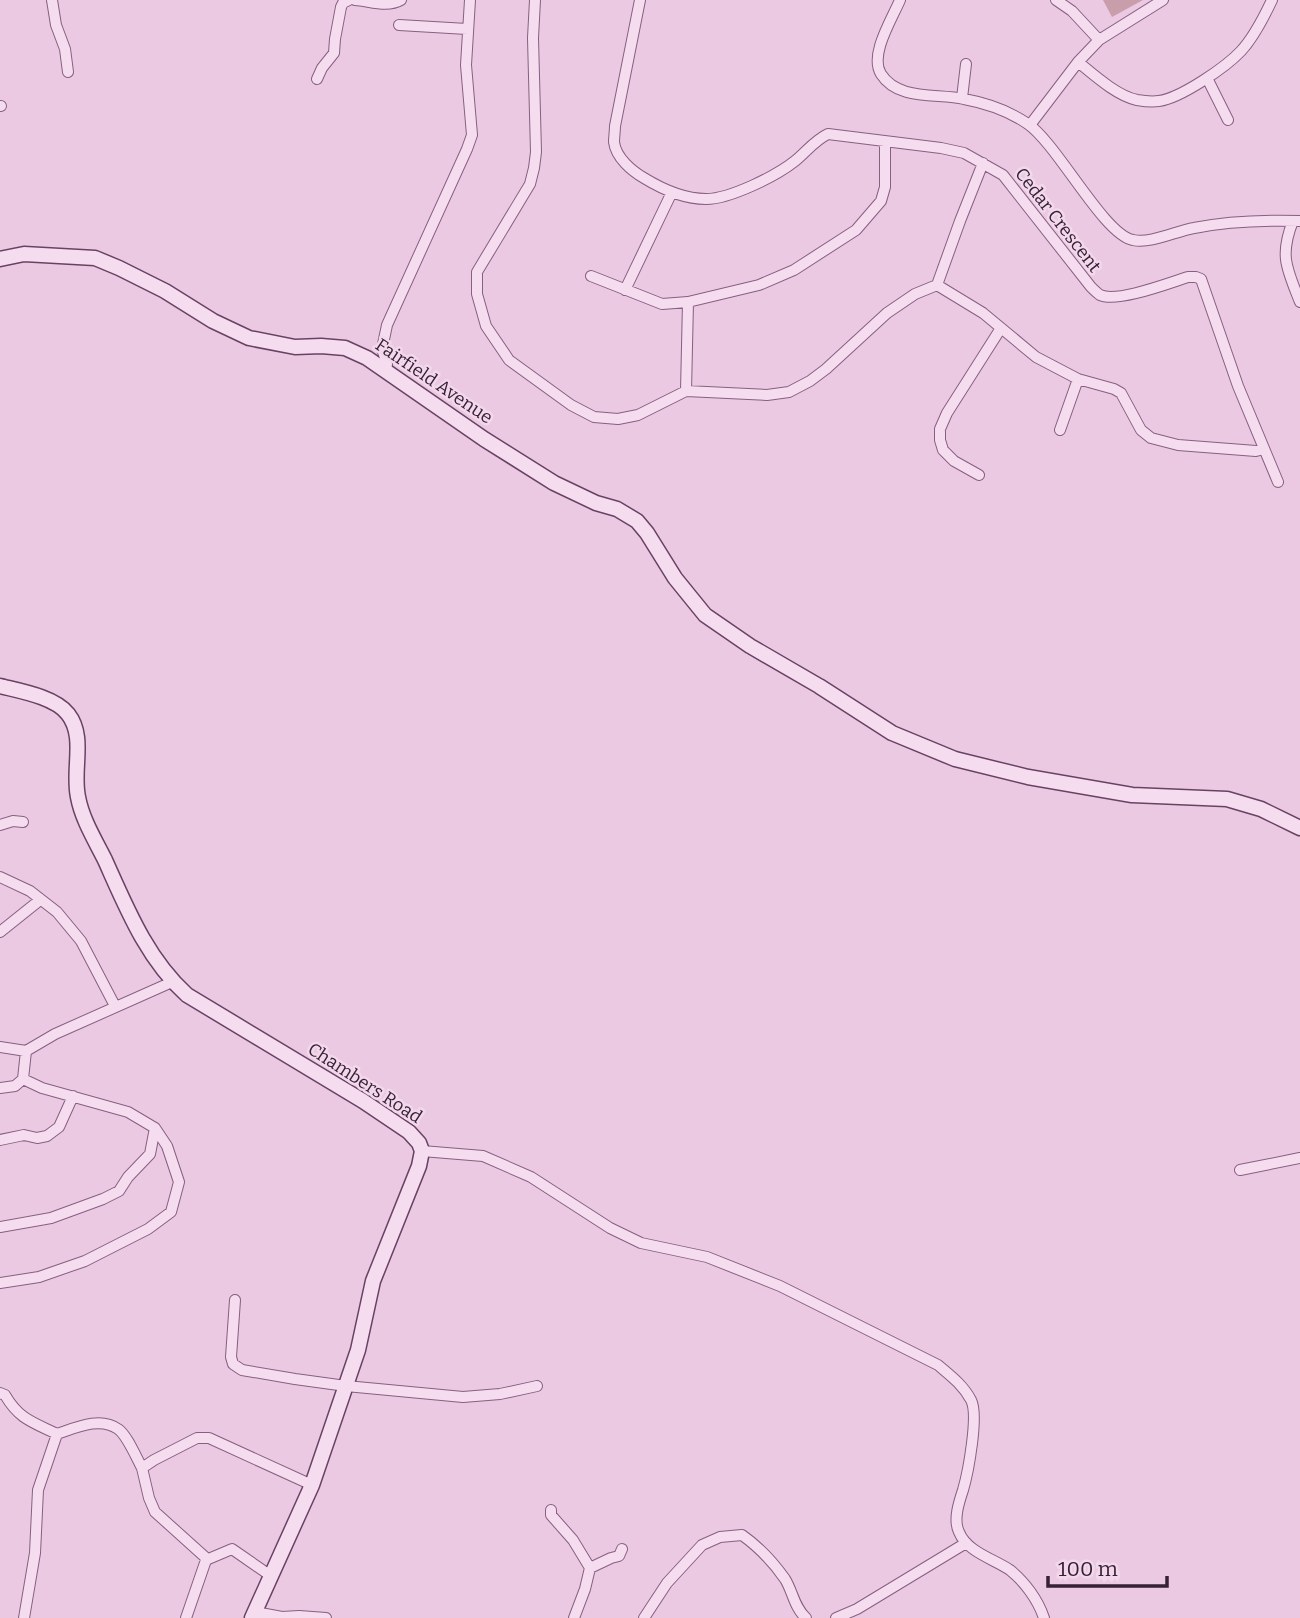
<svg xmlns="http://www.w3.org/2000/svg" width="1300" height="1618" viewBox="0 0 1300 1618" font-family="Bitter,serif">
	<rect width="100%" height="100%" fill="#ebc9e2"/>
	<path fill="#c89eab" d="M 1103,0 L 1143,0 L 1112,17 Z"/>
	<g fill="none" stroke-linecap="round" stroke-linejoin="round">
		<defs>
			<path id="street" d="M 52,0 L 56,25 L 65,49 L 68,72
				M 355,0 C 370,1 387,8 401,0
				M 535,0 L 533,38 L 536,152 L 534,168 L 530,184 L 477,272 L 477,294 L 486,326 L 509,360 L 571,405 L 594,417 L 618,419 L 638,415 L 686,391 L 767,395 L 789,392 L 810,381 L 826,369 L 887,313 L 915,294 L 937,285
				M 640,0 L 615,126 C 615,131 614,137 614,142 C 616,158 632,171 644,178 C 662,189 685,199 706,199 C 730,199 776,176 795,161 C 806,152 815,140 828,134 L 941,148 L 964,153 L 1003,175 L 1091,287 C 1094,290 1097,293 1100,295 C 1117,303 1169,283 1188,277 L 1196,277 L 1201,279 L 1238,386 L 1278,482
				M 900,0 C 892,19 869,55 881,74 C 898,101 937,93 964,99 C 986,103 1009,111 1028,124 C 1058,145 1104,235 1133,240 C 1151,244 1176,231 1194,228 C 1229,221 1265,220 1300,221
				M 1056,0 L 1072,11 L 1099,40
				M 399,25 L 467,29
				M 1078,62 C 1094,75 1117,96 1137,100 C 1143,101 1152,102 1159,101 C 1181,98 1226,67 1241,51 C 1254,37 1264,17 1272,0
				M 1207,78 L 1228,120
				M 317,79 L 322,68 L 334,53 L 335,39 L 341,7 L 343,3 L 349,0
				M 962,98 L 966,64
				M 0,106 L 1,106
				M 1030,125 L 1078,62 L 1099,40 L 1163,0
				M 1293,221 C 1279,256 1287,269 1300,302
				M 591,276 L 662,304 L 688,302 L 759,285 L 794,270 L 856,230 L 881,201 L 885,187 L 885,141
				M 937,285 L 983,313 L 1036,357 L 1078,379 L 1114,389 L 1121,393 L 1141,430 L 1151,438 L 1178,445 L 1256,451 L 1264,449
				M 937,285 L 960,221 L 983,163
				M 625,290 L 672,192
				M 386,369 L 387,364 L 382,349 L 387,325 L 467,149 L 472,135 L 466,65 L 470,0
				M 686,391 L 688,302
				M 1060,430 L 1078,379
				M 979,475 L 954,461 L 943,450 L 940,440 L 940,429 L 947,413 L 1001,328
				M 0,825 L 13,821 L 23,822
				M 0,877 L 30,891 L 57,912 L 81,941 L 115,1006
				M 0,932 L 40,900
				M 0,1047 L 26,1051 L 55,1034 L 172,982
				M 0,1088 L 15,1086 L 23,1079 L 26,1051
				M 0,1140 L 24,1135 L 37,1138 L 47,1136 L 59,1127 L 73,1096
				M 422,1151 L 483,1156 L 531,1177 L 610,1228 L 641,1243 L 707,1257 L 780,1286 L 938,1365 C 951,1376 963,1385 971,1400 C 979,1415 968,1473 963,1490 C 959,1502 953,1520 959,1532 C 967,1552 994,1559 1010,1570 C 1025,1582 1038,1600 1044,1618
				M 1240,1170 L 1300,1158
				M 0,1227 L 51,1218 L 103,1199 L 119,1191 L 128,1177 L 150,1154 L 155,1128
				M 0,1283 L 39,1277 L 85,1261 L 148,1229 L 171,1212 L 179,1182 L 167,1146 L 155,1128 L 128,1112 L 42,1088 L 23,1079
				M 235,1300 L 231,1357 L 233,1364 L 242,1370 L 295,1379 L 346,1386 L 463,1397 L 500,1394 L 537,1386
				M 0,1393 L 5,1395 C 19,1419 32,1422 57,1434
				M 551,1510 L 551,1515 L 573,1540 L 590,1568
				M 206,1560 L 232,1549 L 271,1576
				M 255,1612 L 282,1617 L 299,1616 L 326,1618
				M 24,1618 L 35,1553 L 38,1490 L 57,1434 C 75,1428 100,1416 118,1429 C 127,1435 136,1457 142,1468
				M 186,1618 L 206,1560 L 205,1557 L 155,1512 L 149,1498 L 142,1468 L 154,1460 L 197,1438 L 209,1438 L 312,1485
				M 574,1618 L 585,1589 L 590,1568 L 611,1558 L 619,1556 L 622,1549
				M 644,1618 L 667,1583 L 702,1545 L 720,1537 L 742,1535 C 759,1547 773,1562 785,1579 C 793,1592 794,1607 806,1618
				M 836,1618 L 857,1609 L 966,1543"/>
			<path id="secondary" d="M 0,259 L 24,254 L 95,258 L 119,268 L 165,291 L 213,321 L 249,338 L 295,347 L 321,346 L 345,348 L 367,358 L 484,439 L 554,483 L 596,503 L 617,509 L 637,521 L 647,533 L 675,578 L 705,615 L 750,646 L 819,686 L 892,733 L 955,759 L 1028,777 L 1132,795 L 1227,799 L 1261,809 L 1300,828
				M 0,686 C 20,691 55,697 68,714 C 86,737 72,769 78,797 C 82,819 95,840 105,860 C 127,909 147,959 187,995 L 363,1101 L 409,1132 L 419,1143 L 422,1151 L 419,1166 L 373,1281 L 358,1350 L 312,1485 L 252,1618"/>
		</defs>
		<use href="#street" stroke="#865f82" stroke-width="12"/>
		<use href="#secondary" stroke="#684265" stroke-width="17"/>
		<use href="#street" stroke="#f6dcef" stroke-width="10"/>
		<use href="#secondary" stroke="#f6dcef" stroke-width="14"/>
	</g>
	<g text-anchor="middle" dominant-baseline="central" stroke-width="5" stroke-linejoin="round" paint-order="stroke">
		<g font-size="18" fill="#372136" stroke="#f3d8ec">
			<text transform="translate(1058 220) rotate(52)">Cedar Crescent</text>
			<text transform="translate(434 381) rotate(34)">Fairfield Avenue</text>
			<text transform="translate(365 1083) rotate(33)">Chambers Road</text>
		</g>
	</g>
	<path d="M1048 1576v10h119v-10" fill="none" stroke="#372136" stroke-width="3.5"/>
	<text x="1058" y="1576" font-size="21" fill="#372136" stroke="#f3d8ec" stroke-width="5" paint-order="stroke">100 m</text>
</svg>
